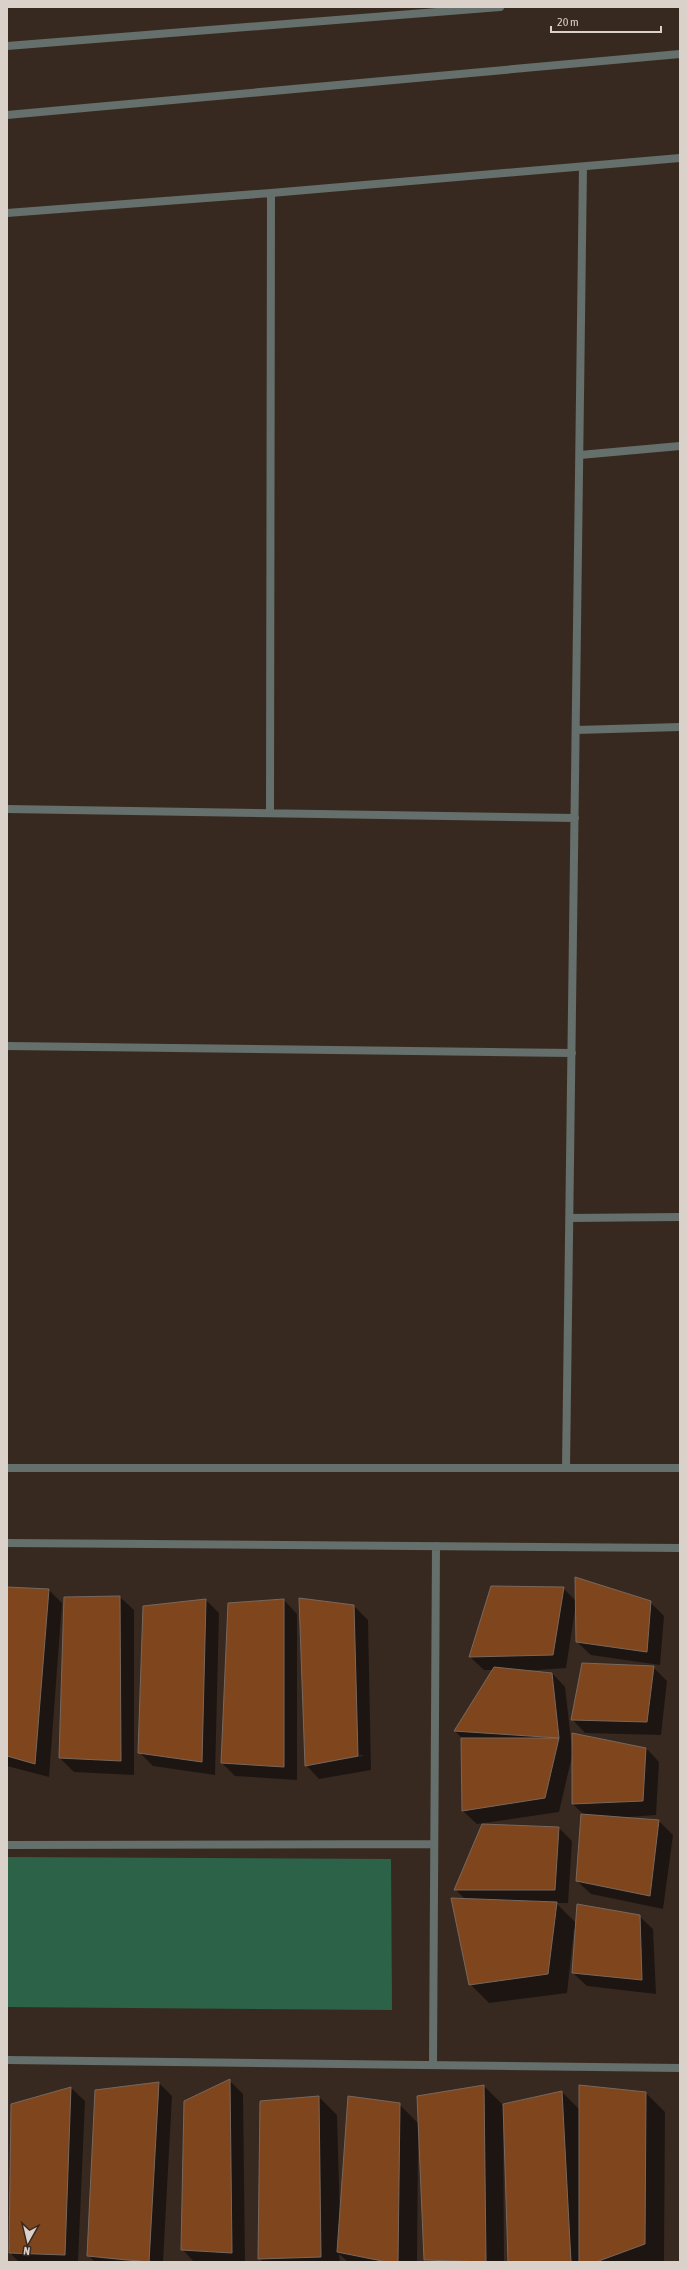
<svg xmlns="http://www.w3.org/2000/svg" width="687" height="2269" viewBox="0 0 687 2269" font-family="'Asap Condensed',sans-serif">
	<rect width="100%" height="100%" fill="#382920"/>
	<path fill="#2c6248" d="M 7,1857 L 391,1859 L 392,2010 L 7,2007 Z"/>
	<path fill="#0007" fill-rule="evenodd" d="M 7,1588 L 49,1590 L 62,1603 L 49,1777 L 7,1766 Z
		M 563,1588 L 576,1601 L 650,1602 L 664,1616 L 660,1665 L 591,1655 L 577,1642 L 575,1610 L 566,1668 L 523,1671 L 552,1673 L 565,1687 L 572,1748 L 646,1748 L 659,1762 L 656,1815 L 616,1818 L 659,1821 L 673,1835 L 663,1909 L 591,1894 L 577,1881 L 584,1815 L 573,1804 L 573,1752 L 559,1812 L 477,1824 L 463,1811 L 462,1738 L 455,1731 L 493,1670 L 484,1670 L 470,1657 Z
		M 120,1597 L 134,1610 L 134,1775 L 74,1772 L 60,1758 Z
		M 206,1600 L 219,1613 L 215,1775 L 153,1766 L 139,1752 Z
		M 284,1600 L 297,1614 L 297,1780 L 235,1776 L 222,1763 Z
		M 354,1606 L 368,1620 L 371,1770 L 319,1779 L 306,1765 ZM 362,1755 L 363,1756 L 317,1764 L 317,1762 Z
		M 653,1667 L 667,1681 L 661,1735 L 585,1733 L 572,1719 Z
		M 559,1828 L 572,1841 L 568,1903 L 556,1903 L 577,1924 L 639,1916 L 653,1929 L 656,1994 L 587,1986 L 573,1973 L 576,1929 L 574,1929 L 567,1993 L 489,2003 L 470,1984 L 466,1900 L 456,1890 Z
		M 230,2081 L 243,2094 L 245,2262 L 194,2262 L 182,2249 Z
		M 159,2083 L 172,2096 L 163,2262 L 101,2256 L 101,2258 L 135,2262 L 95,2262 L 88,2255 Z
		M 484,2086 L 503,2105 L 562,2092 L 580,2110 L 646,2093 L 665,2112 L 664,2262 L 509,2262 L 505,2108 L 503,2108 L 504,2262 L 427,2262 L 425,2260 L 420,2141 L 418,2141 L 417,2262 L 348,2262 L 339,2254 L 340,2262 L 263,2262 L 259,2258 L 319,2097 L 337,2115 L 340,2218 L 399,2104 L 419,2124 Z
		M 71,2088 L 85,2101 L 78,2262 L 19,2262 L 10,2253 L 12,2105 Z"/>
	<path fill="#7f461e" stroke="#79675c" d="M 575,1577 L 651,1601 L 647,1652 L 576,1642 Z
		M 491,1586 L 564,1587 L 553,1655 L 469,1657 Z
		M 7,1587 L 49,1589 L 35,1764 L 7,1756 Z
		M 120,1596 L 121,1761 L 59,1758 L 64,1597 Z
		M 299,1598 L 354,1605 L 358,1756 L 305,1766 Z
		M 206,1599 L 202,1762 L 138,1753 L 143,1606 Z
		M 284,1599 L 284,1767 L 221,1763 L 228,1603 Z
		M 582,1663 L 654,1666 L 647,1722 L 571,1720 Z
		M 494,1667 L 552,1673 L 559,1738 L 454,1731 Z
		M 572,1733 L 646,1748 L 643,1801 L 572,1804 Z
		M 461,1738 L 559,1738 L 545,1798 L 462,1811 Z
		M 581,1814 L 659,1820 L 650,1896 L 576,1881 Z
		M 482,1824 L 559,1827 L 555,1890 L 454,1890 Z
		M 451,1898 L 557,1902 L 548,1974 L 469,1985 Z
		M 577,1904 L 640,1915 L 642,1980 L 572,1973 Z
		M 230,2079 L 232,2253 L 181,2250 L 184,2101 Z
		M 159,2082 L 149,2262 L 87,2256 L 95,2090 Z
		M 484,2085 L 486,2262 L 424,2260 L 417,2096 Z
		M 579,2085 L 646,2092 L 645,2244 L 596,2262 L 579,2262 Z
		M 71,2087 L 65,2255 L 9,2253 L 11,2104 Z
		M 562,2091 L 571,2262 L 508,2262 L 503,2104 Z
		M 319,2096 L 321,2257 L 258,2259 L 260,2101 Z
		M 348,2096 L 400,2103 L 398,2262 L 387,2262 L 337,2252 Z"/>
	<g fill="none" stroke-linecap="round" stroke-linejoin="round">
		<path stroke="#656f6b" stroke-width="8" d="M 7,46 L 500,7
			M 7,115 L 680,54
			M 7,213 L 271,193 L 680,158
			M 580,455 L 680,446
			M 576,730 L 680,727
			M 7,809 L 575,818
			M 270,813 L 271,193
			M 7,1046 L 572,1053
			M 570,1218 L 680,1217
			M 7,1468 L 680,1468
			M 566,1468 L 583,167
			M 7,1543 L 680,1548
			M 7,1845 L 434,1844
			M 7,2060 L 680,2068
			M 433,2065 L 436,1546"/>
	</g>
	<rect width="687" height="2269" fill="none" stroke="#dbd1cb" stroke-width="16"/>
	<g transform="translate(28 2241) rotate(188)" stroke="#382920" stroke-width="3" paint-order="stroke">
	<path d="M0-3L7 15L0 10L-7 15Z" fill="#dbd1cb"/>
	<text y="-6" font-size="11" font-weight="bold" text-anchor="middle" fill="#dbd1cb">N</text>
	</g>
	<path d="M551 26v6h110v-6" fill="none" stroke="#dbd1cb" stroke-width="2"/>
	<text x="557" y="26" font-size="12" fill="#dbd1cb" stroke="#382920" stroke-width="3" paint-order="stroke">20 m</text>
</svg>
